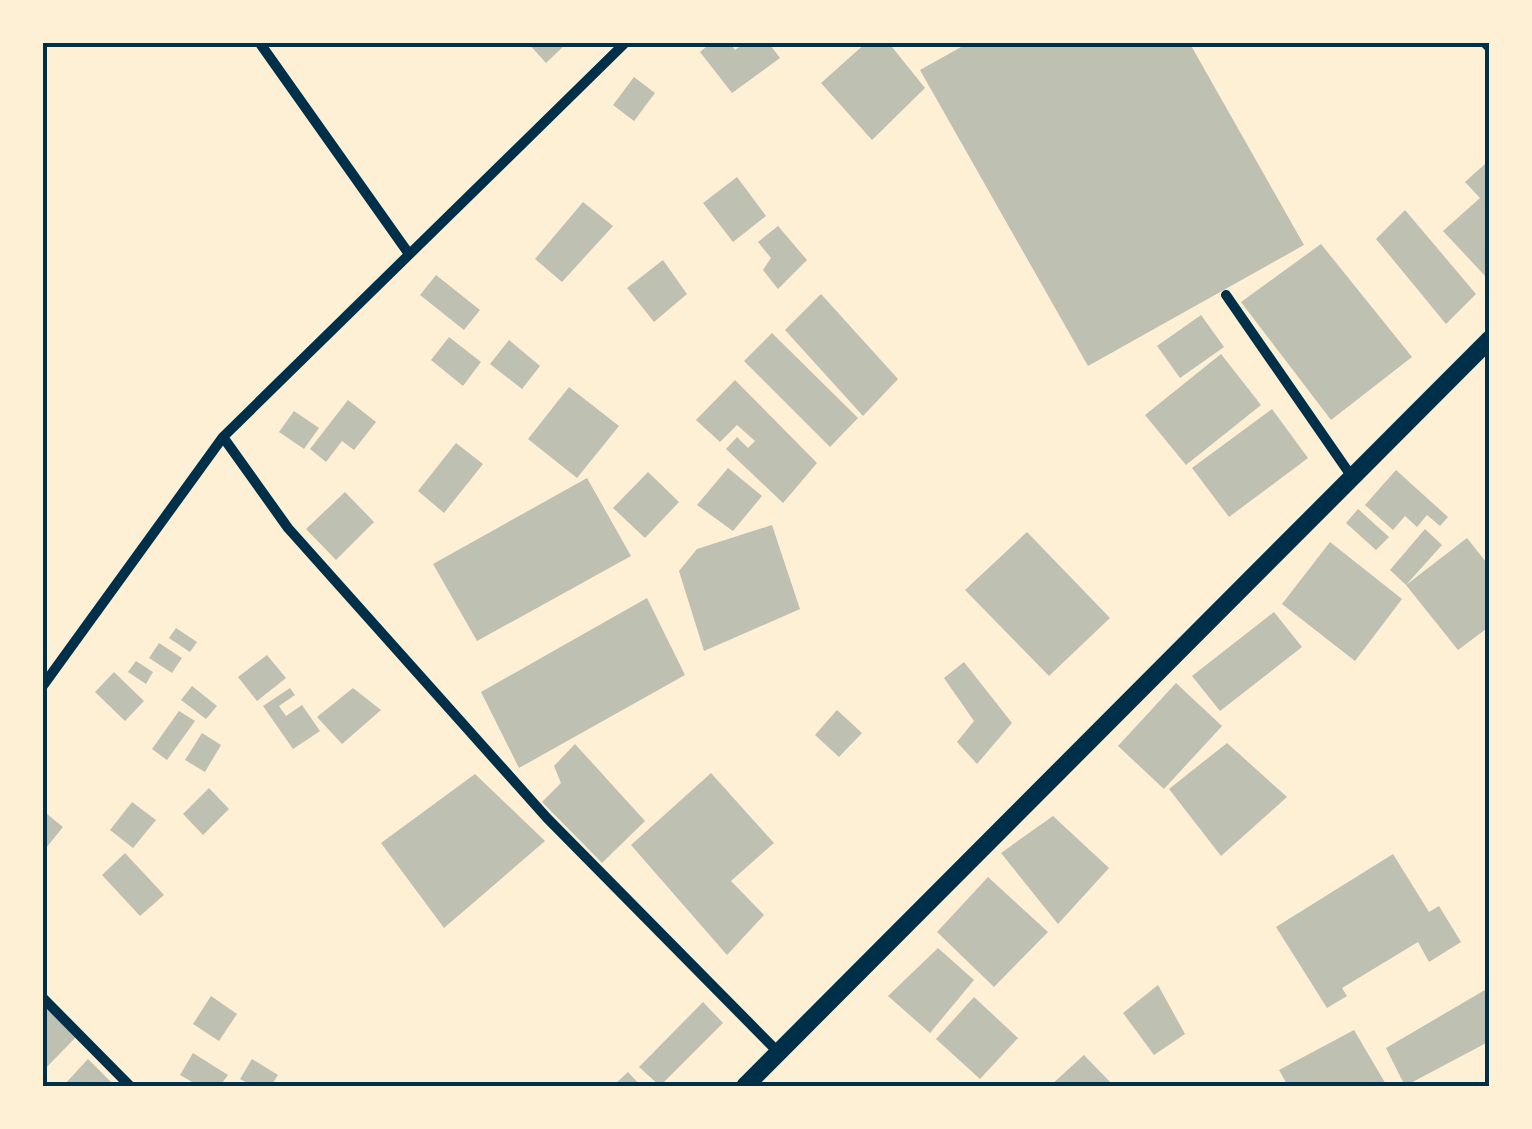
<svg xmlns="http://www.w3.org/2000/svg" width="1532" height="1129" viewBox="0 0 1532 1129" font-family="'PT Serif',serif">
	<rect width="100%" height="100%" fill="#fdf0d5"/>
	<path fill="#bec0b2" d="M 527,42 L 568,42 L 546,63 Z
		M 712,42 L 729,42 L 735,50 L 746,42 L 768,42 L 780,58 L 732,93 L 700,52 Z
		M 867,42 L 888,42 L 925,88 L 872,140 L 821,83 Z
		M 970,42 L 1189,42 L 1304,245 L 1088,366 L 920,70 Z
		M 634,77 L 655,93 L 634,121 L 613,105 Z
		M 1486,163 L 1490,167 L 1487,278 L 1443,231 L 1480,198 L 1465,182 Z
		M 737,177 L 766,216 L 733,242 L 703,203 Z
		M 583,202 L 613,226 L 562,282 L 535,259 Z
		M 1405,210 L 1476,294 L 1446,324 L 1376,239 Z
		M 778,226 L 807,260 L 778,289 L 763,270 L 771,258 L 758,242 Z
		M 1321,244 L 1412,357 L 1331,420 L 1241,302 Z
		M 663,260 L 687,294 L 654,322 L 627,288 Z
		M 436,275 L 480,310 L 464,330 L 420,295 Z
		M 821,294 L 898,379 L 863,416 L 785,330 Z
		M 1201,315 L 1224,347 L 1180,378 L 1157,346 Z
		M 772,333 L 858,418 L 830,447 L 744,361 Z
		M 449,337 L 481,362 L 463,386 L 431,360 Z
		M 509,340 L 540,366 L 522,389 L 490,364 Z
		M 1221,354 L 1261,405 L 1186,465 L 1145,415 Z
		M 735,380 L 817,463 L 783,503 L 726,449 L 737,437 L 748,448 L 755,441 L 737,425 L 720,442 L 696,420 Z
		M 569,387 L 619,426 L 577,478 L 528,439 Z
		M 348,400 L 376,422 L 354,450 L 342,441 L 326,462 L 310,449 Z
		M 1272,409 L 1308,458 L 1229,517 L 1192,468 Z
		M 294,411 L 319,428 L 304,449 L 279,432 Z
		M 456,443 L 483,464 L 444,513 L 418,491 Z
		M 728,468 L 762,496 L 733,531 L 697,505 Z
		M 1396,470 L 1448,517 L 1440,526 L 1427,515 L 1417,527 L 1405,516 L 1393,530 L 1365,505 Z
		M 648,472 L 679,502 L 645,538 L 613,508 Z
		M 587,478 L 631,556 L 477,641 L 433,564 Z
		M 345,492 L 374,522 L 336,560 L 306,529 Z
		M 1358,509 L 1389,537 L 1376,550 L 1346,523 Z
		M 772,525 L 800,609 L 704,651 L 679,571 L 697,549 Z
		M 1425,529 L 1442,545 L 1406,585 L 1390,570 Z
		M 1027,532 L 1110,618 L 1049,676 L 965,590 Z
		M 1467,538 L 1490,567 L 1490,626 L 1458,650 L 1406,585 Z
		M 1330,542 L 1402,599 L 1355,661 L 1282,604 Z
		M 647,598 L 685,675 L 519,768 L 481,692 Z
		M 1274,612 L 1302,647 L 1220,711 L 1192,676 Z
		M 176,628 L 197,642 L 190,652 L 169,638 Z
		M 159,643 L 182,658 L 172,673 L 149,658 Z
		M 267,655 L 286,678 L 257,701 L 238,677 Z
		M 136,661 L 153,672 L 146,684 L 128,672 Z
		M 964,662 L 1012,723 L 977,764 L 957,742 L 974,721 L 944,678 Z
		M 114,672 L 144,701 L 125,721 L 95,692 Z
		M 1176,683 L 1222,726 L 1164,789 L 1118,746 Z
		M 192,686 L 217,706 L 206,719 L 181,700 Z
		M 290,688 L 295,695 L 279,706 L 286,716 L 302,705 L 320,731 L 293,749 L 263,706 Z
		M 353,688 L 381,710 L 342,744 L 317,717 Z
		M 837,710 L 862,733 L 839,757 L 815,735 Z
		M 179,711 L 195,721 L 167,760 L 152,749 Z
		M 202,733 L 221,745 L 205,772 L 185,760 Z
		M 1227,743 L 1287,797 L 1221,856 L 1169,789 Z
		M 575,744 L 645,821 L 602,863 L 542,802 L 561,783 L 554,766 Z
		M 711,773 L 774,843 L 731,881 L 764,915 L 727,955 L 631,845 Z
		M 475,774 L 545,841 L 444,928 L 381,843 Z
		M 209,788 L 229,809 L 203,835 L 183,814 Z
		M 132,802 L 156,820 L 133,848 L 110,830 Z
		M 47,814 L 63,827 L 42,853 L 42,819 Z
		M 1053,816 L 1109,868 L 1058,924 L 1001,853 Z
		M 125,853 L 164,895 L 140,916 L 102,875 Z
		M 1393,854 L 1429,912 L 1439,906 L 1461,942 L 1429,962 L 1418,942 L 1342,988 L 1347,996 L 1327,1008 L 1276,927 Z
		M 988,877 L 1048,932 L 994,987 L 937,932 Z
		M 938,948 L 974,980 L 930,1033 L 888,996 Z
		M 1158,985 L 1185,1034 L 1154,1055 L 1123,1013 Z
		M 1490,987 L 1490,1041 L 1405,1086 L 1386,1048 Z
		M 211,996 L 237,1014 L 219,1041 L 193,1024 Z
		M 974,997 L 1018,1038 L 980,1079 L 936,1039 Z
		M 703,1002 L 723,1023 L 660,1086 L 639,1067 Z
		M 42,1005 L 76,1037 L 42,1072 Z
		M 1354,1030 L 1387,1086 L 1288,1086 L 1279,1070 Z
		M 193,1053 L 228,1075 L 220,1086 L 199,1086 L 180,1075 Z
		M 1084,1055 L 1114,1086 L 1050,1086 Z
		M 88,1059 L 115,1086 L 63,1086 Z
		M 252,1059 L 278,1075 L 271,1086 L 253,1086 L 240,1079 Z
		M 628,1072 L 641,1086 L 613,1086 Z"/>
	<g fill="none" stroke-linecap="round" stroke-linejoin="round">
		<path stroke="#003049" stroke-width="10" d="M 259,42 L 409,254
			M 1484,42 L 1490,48
			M 1226,295 L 1352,477
			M 223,437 L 288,528 L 547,818 L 779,1053
			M 42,687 L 223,437 L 626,42
			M 42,997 L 130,1086"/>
		<path stroke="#003049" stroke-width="18" d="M 745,1086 L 1490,339"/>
	</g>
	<rect width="1532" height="1129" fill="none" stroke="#fdf0d5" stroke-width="90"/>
	<rect x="45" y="45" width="1442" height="1039" fill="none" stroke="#003049" stroke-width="4"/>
</svg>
